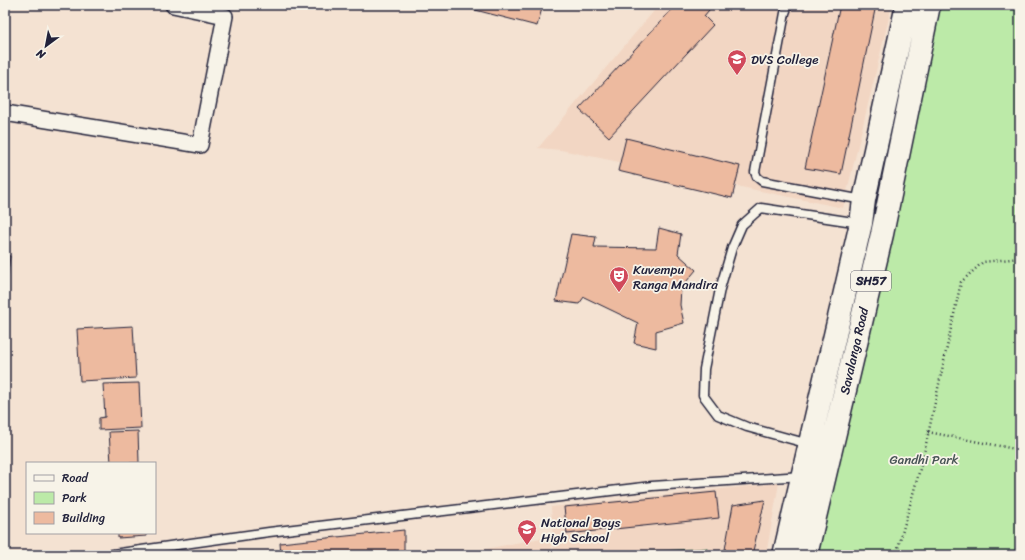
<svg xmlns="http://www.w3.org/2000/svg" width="1025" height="560" viewBox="0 0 1025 560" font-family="Sriracha,sans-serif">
	<rect width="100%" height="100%" fill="#f4e2d2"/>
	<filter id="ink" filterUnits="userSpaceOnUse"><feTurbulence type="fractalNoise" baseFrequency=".025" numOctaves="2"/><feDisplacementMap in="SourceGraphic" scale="8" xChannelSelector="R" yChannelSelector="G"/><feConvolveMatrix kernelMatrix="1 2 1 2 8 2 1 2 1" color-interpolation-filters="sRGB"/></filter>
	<g filter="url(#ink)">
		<path fill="#f2d6c3" d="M 659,5 L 892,5 L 843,208 L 561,150 L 538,148 Z
			M 779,483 L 766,555 L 554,555 L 551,507 Z
			M 551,536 L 552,555 L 455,555 Z"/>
		<path fill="#bceaa8" stroke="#6f8672" d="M 931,5 L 1020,5 L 1020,555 L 803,555 Z
			M 707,548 L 705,555 L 616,554 Z"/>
		<path fill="#edba9f" stroke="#22223b" d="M 287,5 L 304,5 L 301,11 Z
			M 456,5 L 543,5 L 537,26 Z
			M 676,5 L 713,5 L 704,16 L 713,25 L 609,137 L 579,109 Z
			M 840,5 L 876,5 L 841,174 L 805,168 Z
			M 626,138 L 740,166 L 732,198 L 618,171 Z
			M 659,228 L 681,234 L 678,254 L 696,270 L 681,288 L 680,305 L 684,323 L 656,331 L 656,348 L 634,343 L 638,323 L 584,297 L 579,304 L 556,301 L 571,234 L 596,237 L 594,247 L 656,248 Z
			M 5,255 L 10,256 L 5,298 Z
			M 133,326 L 136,378 L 80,381 L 77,329 Z
			M 139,383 L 141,428 L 99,430 L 99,418 L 105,417 L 103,384 Z
			M 138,431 L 139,463 L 111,463 L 109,432 Z
			M 716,492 L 719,518 L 567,534 L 564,507 Z
			M 765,500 L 752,555 L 724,555 L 733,505 Z
			M 404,530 L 404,555 L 281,555 L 280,543 Z
			M 118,533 L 146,533 L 146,536 L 118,538 Z"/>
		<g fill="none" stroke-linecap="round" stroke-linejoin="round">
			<defs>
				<path id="lane" d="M 788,5 L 785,13 L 755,172 L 757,177 L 762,181 L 863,200
					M 809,444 L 747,427 L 718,415 L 703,395 L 704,369 L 720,289 L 732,248 L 742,225 L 761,208 L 860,223
					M 106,555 L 269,532 L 652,486 L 802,476"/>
				<path id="street" d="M 5,113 L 200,145 L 225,16 L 173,5"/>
				<path id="primary" d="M 784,555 L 861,223 L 864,200 L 907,5
					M 806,555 L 882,234 L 929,5"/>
			</defs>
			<use href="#lane" stroke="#22223b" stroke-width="11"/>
			<use href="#street" stroke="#22223b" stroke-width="18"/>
			<use href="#primary" stroke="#22223b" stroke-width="25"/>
			<path stroke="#22223b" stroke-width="2.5" stroke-dasharray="1 3" stroke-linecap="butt" d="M 928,432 L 1020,450
				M 896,555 L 923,458 L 961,282 L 983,262 L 1020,258"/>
			<use href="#lane" stroke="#f7f3e8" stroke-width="8"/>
			<use href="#street" stroke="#f7f3e8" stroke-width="15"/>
			<use href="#primary" stroke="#f7f3e8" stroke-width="22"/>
		</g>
	</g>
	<defs>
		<symbol id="university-pin" viewBox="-11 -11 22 30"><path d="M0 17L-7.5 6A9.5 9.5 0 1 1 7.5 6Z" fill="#d1495b" stroke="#f7f3e8"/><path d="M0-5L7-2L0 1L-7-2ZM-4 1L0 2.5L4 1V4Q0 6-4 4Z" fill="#fff"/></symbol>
		<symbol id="theatre-pin" viewBox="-11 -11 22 30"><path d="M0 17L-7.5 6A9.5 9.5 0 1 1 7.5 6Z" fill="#d1495b" stroke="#f7f3e8"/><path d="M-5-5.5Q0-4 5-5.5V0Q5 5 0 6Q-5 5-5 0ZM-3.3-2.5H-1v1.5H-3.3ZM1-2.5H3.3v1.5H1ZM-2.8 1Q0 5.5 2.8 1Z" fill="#fff"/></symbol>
		<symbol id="school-pin" viewBox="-11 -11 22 30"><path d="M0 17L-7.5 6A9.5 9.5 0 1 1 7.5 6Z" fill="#d1495b" stroke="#f7f3e8"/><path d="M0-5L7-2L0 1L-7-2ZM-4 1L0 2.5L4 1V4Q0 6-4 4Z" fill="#fff"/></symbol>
	</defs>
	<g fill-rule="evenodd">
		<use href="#university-pin" x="726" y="48" width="22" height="30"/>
		<use href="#theatre-pin" x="608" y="265" width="22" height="30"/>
		<use href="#school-pin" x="516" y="518" width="22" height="30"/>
	</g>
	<g text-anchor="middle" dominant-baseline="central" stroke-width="3.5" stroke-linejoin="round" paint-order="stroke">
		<rect fill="#f7f3e8" stroke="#62616f" stroke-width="1" x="851" y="271" width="40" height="20" rx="3"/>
		<g font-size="12" font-weight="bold" fill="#22223b">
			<text x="871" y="281">SH57</text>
		</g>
		<g font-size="13" fill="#22223b" stroke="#f7f3e8" text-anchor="start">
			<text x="751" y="59">DVS College</text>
			<text x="633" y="269">Kuvempu<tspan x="633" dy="15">Ranga Mandira</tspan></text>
			<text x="541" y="522">National Boys<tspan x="541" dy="15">High School</tspan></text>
		</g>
		<g font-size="13" fill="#22223b" stroke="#f7f3e8">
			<text transform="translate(854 351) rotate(-77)">Savalanga Road</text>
		</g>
		<g font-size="13" fill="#485456" stroke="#f7f3e8">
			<text x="924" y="459">Gandhi Park</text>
		</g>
	</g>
	<rect width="1025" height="560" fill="none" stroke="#f7f3e8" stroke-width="20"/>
	<rect x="10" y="10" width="1005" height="540" fill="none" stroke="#22223b" stroke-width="1.5" filter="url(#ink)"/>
	<rect x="26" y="462" width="130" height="72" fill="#f7f3e8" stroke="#a29fa3"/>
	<rect x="34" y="475" width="20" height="6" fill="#f7f3e8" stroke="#a29fa3"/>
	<text x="62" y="482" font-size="12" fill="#22223b">Road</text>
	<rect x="34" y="492" width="20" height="12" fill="#bceaa8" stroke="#a29fa3"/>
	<text x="62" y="502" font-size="12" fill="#22223b">Park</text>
	<rect x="34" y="512" width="20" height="12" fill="#edba9f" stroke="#a29fa3"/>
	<text x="62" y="522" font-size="12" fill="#22223b">Building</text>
	<g transform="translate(46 46) rotate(212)" stroke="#f7f3e8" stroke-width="3" paint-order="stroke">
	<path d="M0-3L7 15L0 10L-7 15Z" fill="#22223b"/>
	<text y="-6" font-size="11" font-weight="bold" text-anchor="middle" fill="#22223b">N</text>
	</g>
</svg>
